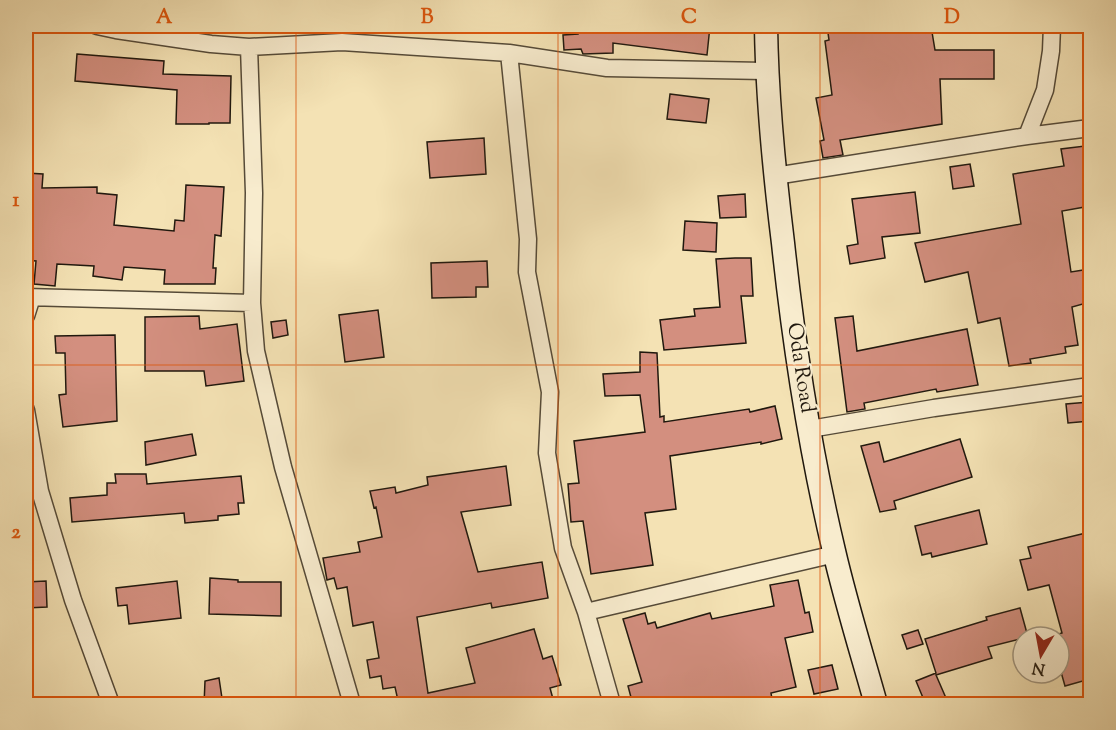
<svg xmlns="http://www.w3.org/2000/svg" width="1116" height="730" viewBox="0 0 1116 730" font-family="'Sorts Mill Goudy',serif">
	<rect width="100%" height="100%" fill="#f4e2b4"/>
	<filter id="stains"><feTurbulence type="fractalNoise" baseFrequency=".00333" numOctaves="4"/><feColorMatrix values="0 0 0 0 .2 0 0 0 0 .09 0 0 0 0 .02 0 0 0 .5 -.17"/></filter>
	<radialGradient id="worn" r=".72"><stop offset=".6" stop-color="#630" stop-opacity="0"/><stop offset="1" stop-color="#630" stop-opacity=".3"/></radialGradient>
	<path fill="#d38f7f" stroke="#20180e" stroke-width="1.5" d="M 577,26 L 710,26 L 707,55 L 613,43 L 613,53 L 583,54 L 581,49 L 564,50 L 563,35 L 578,34 Z
		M 827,26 L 891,26 L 892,32 L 931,26 L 935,50 L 994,50 L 994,79 L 940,79 L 942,124 L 840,140 L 843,155 L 823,158 L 820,141 L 824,140 L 816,98 L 832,95 L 825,41 L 829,40 Z
		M 77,54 L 164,61 L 163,74 L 231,76 L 230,123 L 209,123 L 209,124 L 176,124 L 177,90 L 75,81 Z
		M 670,94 L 709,99 L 706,123 L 667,119 Z
		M 484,138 L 486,174 L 430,178 L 427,142 Z
		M 1085,146 L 1087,163 L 1090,162 L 1090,206 L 1062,211 L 1071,272 L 1090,269 L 1090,302 L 1072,307 L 1078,345 L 1065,347 L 1066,353 L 1030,359 L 1031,363 L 1009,366 L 1000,318 L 978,323 L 968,272 L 925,282 L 915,243 L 1021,224 L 1013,174 L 1064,166 L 1061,149 Z
		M 970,164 L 974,186 L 953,189 L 950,167 Z
		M 26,173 L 43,174 L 42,188 L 97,187 L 97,193 L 117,195 L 114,225 L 174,231 L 175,220 L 184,221 L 186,185 L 224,187 L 221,236 L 215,235 L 213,268 L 216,268 L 215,284 L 164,284 L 165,270 L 124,267 L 122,280 L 93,276 L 94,266 L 57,264 L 55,286 L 34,284 L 36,261 L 26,260 Z
		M 915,192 L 920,233 L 882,237 L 885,258 L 850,264 L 847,246 L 858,244 L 852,199 Z
		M 745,194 L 746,217 L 720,218 L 718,196 Z
		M 685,221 L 717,223 L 716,252 L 683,250 Z
		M 735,258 L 751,258 L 753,296 L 741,296 L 746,343 L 664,350 L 660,320 L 695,316 L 694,309 L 720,307 L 716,259 Z
		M 487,261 L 488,287 L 476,287 L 476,297 L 432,298 L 431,263 Z
		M 378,310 L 384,357 L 345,362 L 339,315 Z
		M 199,316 L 200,329 L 237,324 L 244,381 L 206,386 L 204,371 L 145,371 L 145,317 Z
		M 853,316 L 857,351 L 967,329 L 978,385 L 937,392 L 936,389 L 864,403 L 865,409 L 847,412 L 835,318 Z
		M 286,320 L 288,335 L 273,338 L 271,322 Z
		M 115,335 L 117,421 L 63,427 L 59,395 L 66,394 L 65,353 L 56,353 L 55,336 Z
		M 640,352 L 657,353 L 660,417 L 664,416 L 664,422 L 749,409 L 750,412 L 775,406 L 782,439 L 761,444 L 761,442 L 670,456 L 676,509 L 645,513 L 653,565 L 591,574 L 583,521 L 571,522 L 568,484 L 579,483 L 574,441 L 645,432 L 640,395 L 605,396 L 603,374 L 640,372 Z
		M 1089,402 L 1090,421 L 1068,423 L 1066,404 Z
		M 192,434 L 196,455 L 146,465 L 145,442 Z
		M 960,439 L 972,477 L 894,501 L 896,509 L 880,512 L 861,446 L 879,442 L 884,462 Z
		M 506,466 L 511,505 L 461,512 L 478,572 L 542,562 L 548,598 L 492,608 L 491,603 L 417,617 L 428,693 L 475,683 L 466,648 L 534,629 L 543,659 L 552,656 L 561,685 L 550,688 L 553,699 L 534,705 L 399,705 L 395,687 L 383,689 L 381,676 L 370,678 L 367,660 L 379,658 L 373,622 L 353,626 L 347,587 L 337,589 L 334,578 L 327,580 L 323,558 L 360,552 L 358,542 L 382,537 L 376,507 L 374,508 L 370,491 L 395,487 L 396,493 L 428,485 L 427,477 Z
		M 115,474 L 146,474 L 147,484 L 241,476 L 244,503 L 238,503 L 239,514 L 218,516 L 218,520 L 185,523 L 184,513 L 72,522 L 70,498 L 107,495 L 107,483 L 116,483 Z
		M 979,510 L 987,544 L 932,557 L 931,553 L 922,555 L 915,526 Z
		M 1090,532 L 1090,679 L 1065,686 L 1059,665 L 1059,637 L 1055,635 L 1062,633 L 1049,585 L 1028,590 L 1020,560 L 1031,558 L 1028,547 Z
		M 210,578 L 238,580 L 238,582 L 281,582 L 281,616 L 209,614 Z
		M 798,580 L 805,613 L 809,612 L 813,632 L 785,638 L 796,687 L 771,693 L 772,699 L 746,705 L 633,705 L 628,686 L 642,682 L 623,619 L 645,613 L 648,624 L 655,622 L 657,628 L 710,613 L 712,619 L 774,606 L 770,585 Z
		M 46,581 L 47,607 L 26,608 L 26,582 Z
		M 177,581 L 181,618 L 129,624 L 127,605 L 118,606 L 116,588 Z
		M 1020,608 L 1028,637 L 988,647 L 992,658 L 936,675 L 949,705 L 926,705 L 916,681 L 936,673 L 925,639 L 987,620 L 986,617 Z
		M 918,630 L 923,644 L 907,649 L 902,635 Z
		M 832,665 L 838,689 L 814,694 L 808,670 Z
		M 219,678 L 223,705 L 204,705 L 205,681 Z"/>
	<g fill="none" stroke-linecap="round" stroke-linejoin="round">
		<defs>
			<path id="street" d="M 97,26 L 116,30 L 211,44 L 249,47 L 342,42 L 509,53 L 607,68 L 767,71
				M 249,47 L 254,193 L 252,303 L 256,351 L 283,467 L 352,704
				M 509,53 L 528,239 L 527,272 L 550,392 L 547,453 L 563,548 L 586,612 L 612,704
				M 1027,136 L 1045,90 L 1051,51 L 1052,26
				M 775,176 L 1027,136 L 1090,128
				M 26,297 L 252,303
				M 26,316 L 32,297
				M 26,410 L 40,491 L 73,600 L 111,704
				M 810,429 L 934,408 L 1090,386
				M 586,612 L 835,554"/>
			<path id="secondary" d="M 766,26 C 767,98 774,170 783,243 C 794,346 810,450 834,551 C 846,603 862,654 876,704"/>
		</defs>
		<use href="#street" stroke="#554a38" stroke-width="19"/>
		<use href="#secondary" stroke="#20180e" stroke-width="25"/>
		<use href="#street" stroke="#f8ecce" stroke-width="16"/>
		<use href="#secondary" stroke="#f8ecce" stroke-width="22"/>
	</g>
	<path fill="none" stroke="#de560c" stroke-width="1.5" stroke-opacity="0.55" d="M 296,26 L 296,704M 558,26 L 558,704M 820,26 L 820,704M 26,365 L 1090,365"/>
	<g text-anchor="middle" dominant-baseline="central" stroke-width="4.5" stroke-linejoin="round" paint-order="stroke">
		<g font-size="21" fill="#20180e" stroke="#f8ecce">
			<text transform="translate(800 368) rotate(81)">Oda Road</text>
		</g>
	</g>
	<rect width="1116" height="730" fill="none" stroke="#f4e2b4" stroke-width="66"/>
	<g transform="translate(1041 655) rotate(190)"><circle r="28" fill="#f8ecce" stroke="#a29781" stroke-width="1.5"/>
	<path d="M0-4.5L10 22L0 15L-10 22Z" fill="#8f2418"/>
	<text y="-9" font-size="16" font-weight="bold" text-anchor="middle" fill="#20180e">N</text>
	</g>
	<rect x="33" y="33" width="1050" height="664" fill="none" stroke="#de560c" stroke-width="2"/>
	<g font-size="20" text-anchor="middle" font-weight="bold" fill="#de560c">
		<text x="164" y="23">A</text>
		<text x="427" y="23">B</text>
		<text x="689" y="23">C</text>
		<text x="952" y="23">D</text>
		<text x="16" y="206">1</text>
		<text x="16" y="538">2</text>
	</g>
	<rect width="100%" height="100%" filter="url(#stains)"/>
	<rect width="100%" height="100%" fill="url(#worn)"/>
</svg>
